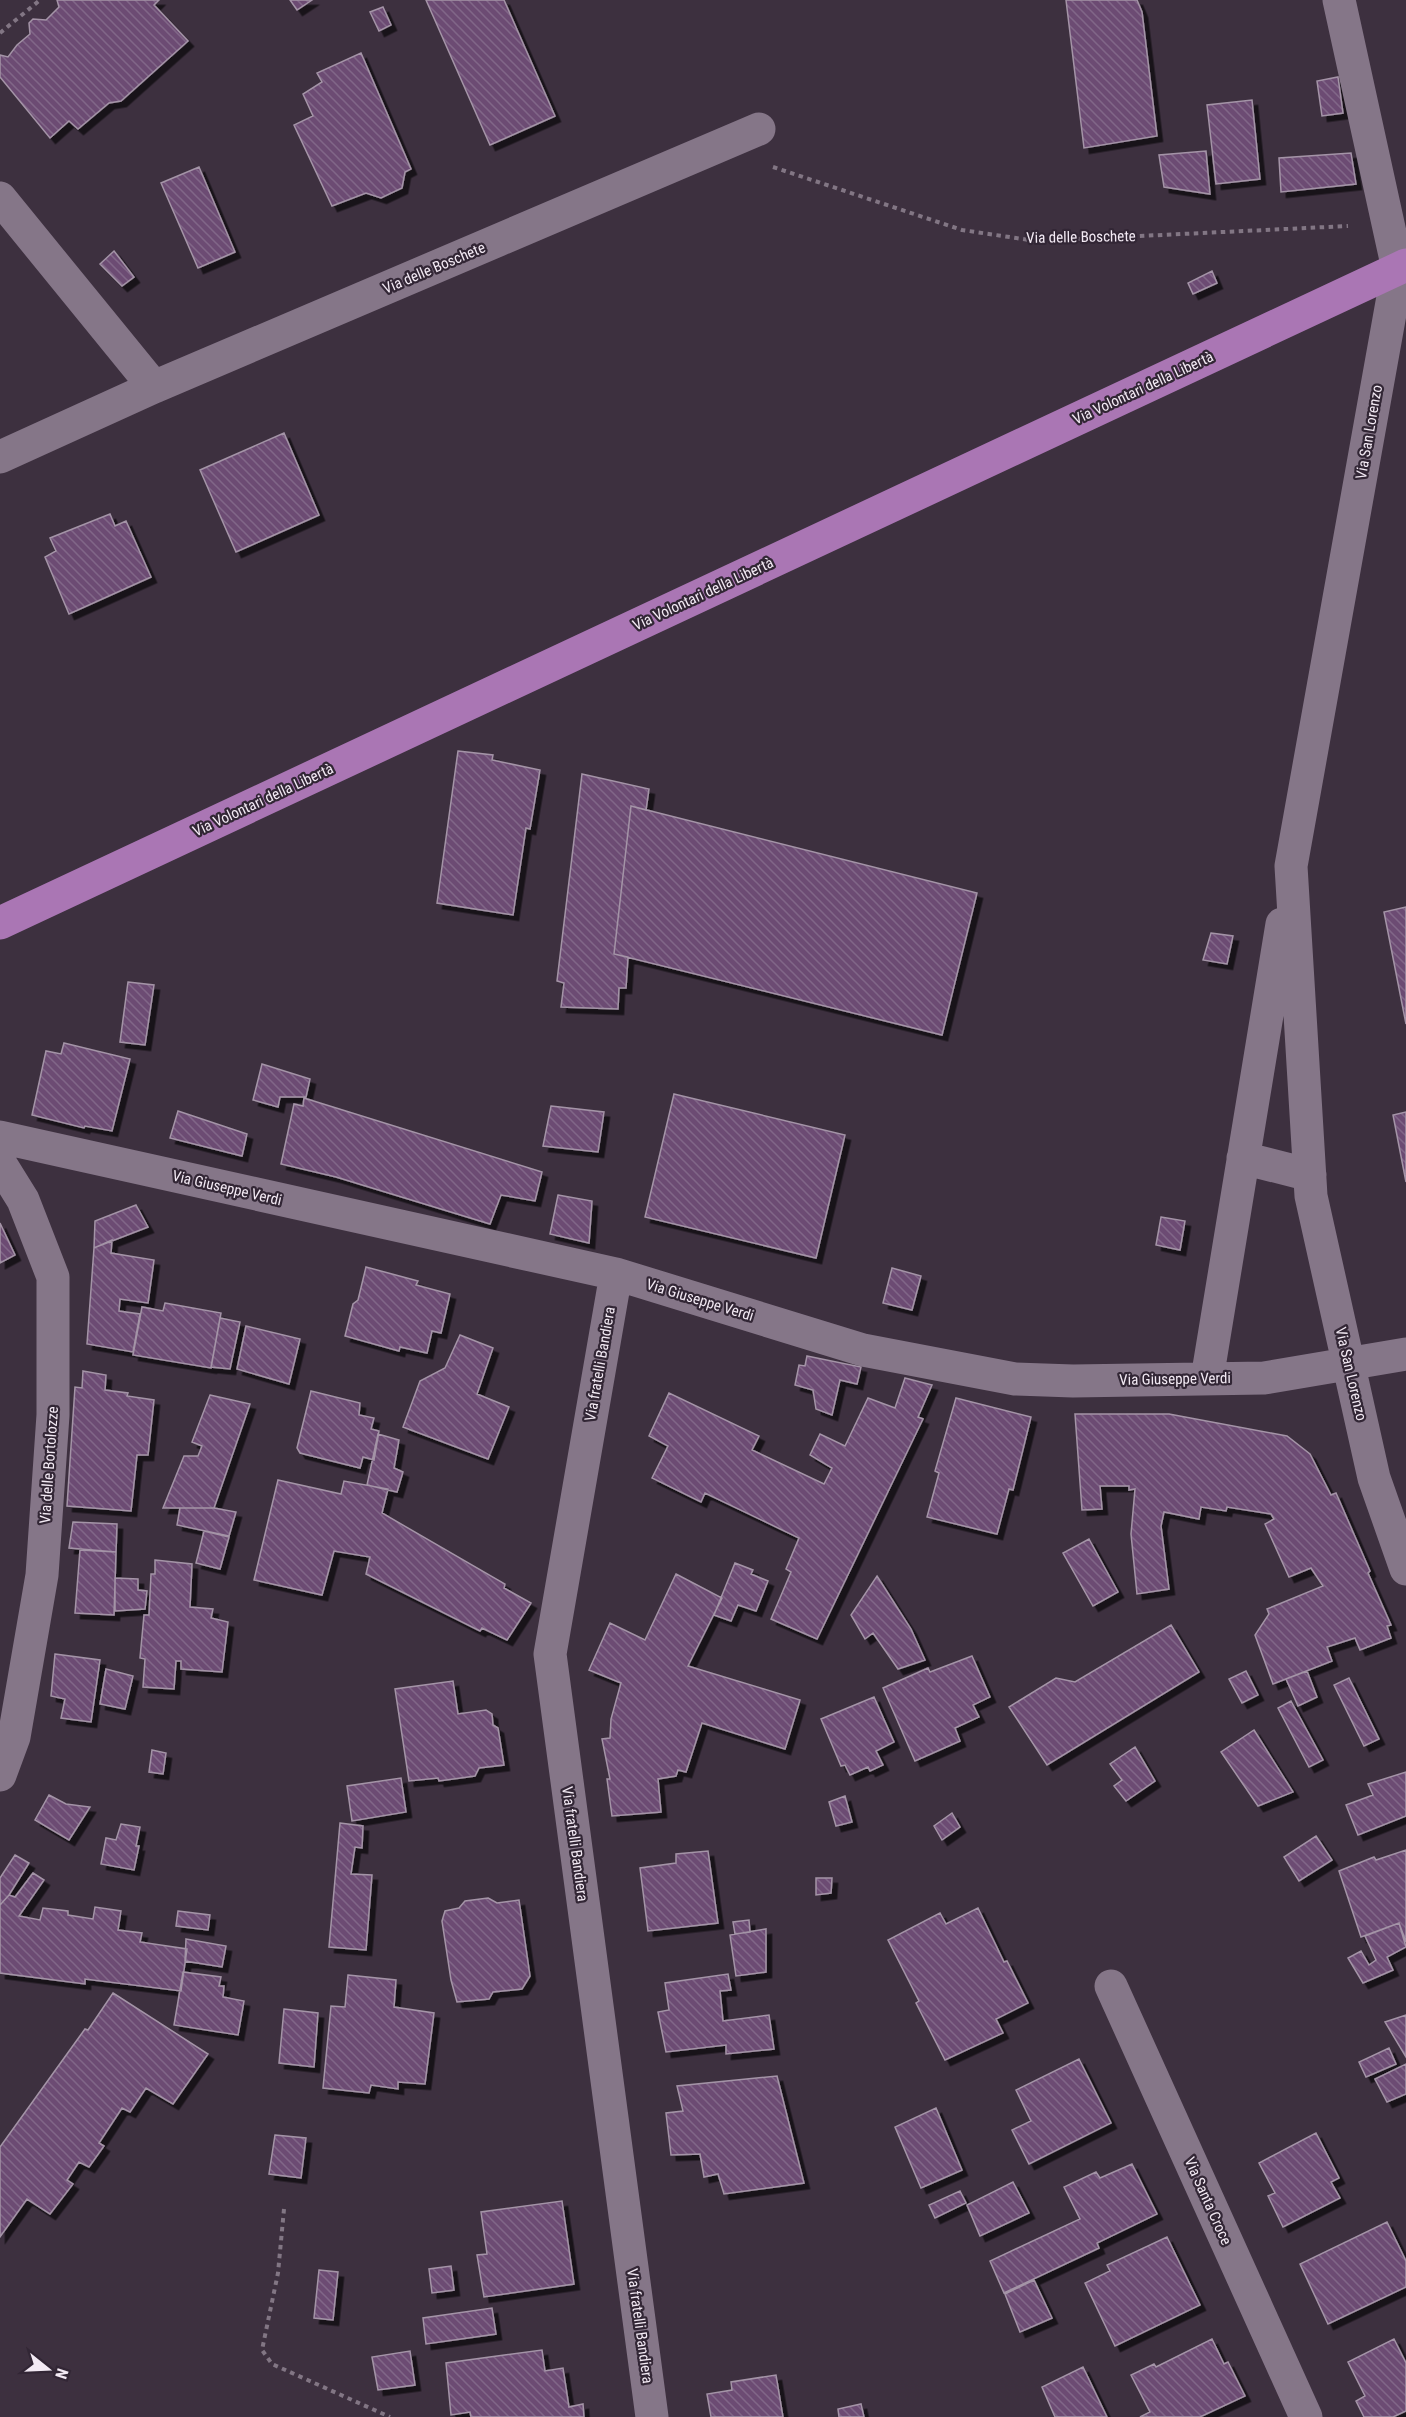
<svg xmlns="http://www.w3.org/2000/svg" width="1406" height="2417" viewBox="0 0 1406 2417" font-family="'Roboto Condensed',sans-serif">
	<defs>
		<pattern id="building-back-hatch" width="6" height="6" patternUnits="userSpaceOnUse" patternTransform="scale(1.5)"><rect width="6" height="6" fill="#6c4c73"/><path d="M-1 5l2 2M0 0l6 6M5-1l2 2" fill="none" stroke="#816688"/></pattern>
		<filter id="shadow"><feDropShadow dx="5.5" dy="5.5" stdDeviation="0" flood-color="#0009"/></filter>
	</defs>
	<rect width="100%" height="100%" fill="#3d303f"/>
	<path fill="url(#building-back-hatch)" stroke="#a494a7" stroke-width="1.5" filter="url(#shadow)" d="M 57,0 L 159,0 L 154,5 L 188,41 L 121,101 L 109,103 L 78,129 L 69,121 L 50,138 L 0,77 L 0,55 L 8,57 L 17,45 L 30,34 L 29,23 L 33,19 L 46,20 L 59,7 Z
		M 290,0 L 312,0 L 297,10 Z
		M 426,0 L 504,0 L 555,116 L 490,145 Z
		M 1066,0 L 1137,0 L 1142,12 L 1157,136 L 1084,148 Z
		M 383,7 L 391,25 L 379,31 L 370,12 Z
		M 361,53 L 411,169 L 405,172 L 402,188 L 381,198 L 366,193 L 332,206 L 294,125 L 313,116 L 303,94 L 322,82 L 317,73 Z
		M 1338,77 L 1343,113 L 1322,116 L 1317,81 Z
		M 1252,100 L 1260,179 L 1216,184 L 1207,105 Z
		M 1206,151 L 1210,194 L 1164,187 L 1159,155 Z
		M 1351,153 L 1356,184 L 1281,192 L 1279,158 Z
		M 199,167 L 235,252 L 198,268 L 161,183 Z
		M 114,251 L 134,277 L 122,286 L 100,264 Z
		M 1212,271 L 1217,283 L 1193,294 L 1188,283 Z
		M 284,433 L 319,515 L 236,552 L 200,470 Z
		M 110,514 L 115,526 L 126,521 L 151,577 L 69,614 L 45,557 L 56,551 L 50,538 Z
		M 458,751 L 493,755 L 492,760 L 540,770 L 530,829 L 526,828 L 513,915 L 437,903 Z
		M 582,774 L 649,789 L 646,810 L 631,806 L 614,954 L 628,957 L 626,988 L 619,988 L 618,1009 L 561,1007 L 564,983 L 557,981 Z
		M 631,806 L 977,893 L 942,1035 L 614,954 Z
		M 1406,907 L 1406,1024 L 1384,912 Z
		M 1211,933 L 1233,936 L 1227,964 L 1203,960 Z
		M 128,982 L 154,985 L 145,1045 L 120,1042 Z
		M 64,1043 L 130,1059 L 112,1131 L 85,1126 L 84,1128 L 32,1115 L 46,1051 L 61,1054 Z
		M 262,1064 L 310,1079 L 306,1097 L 280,1097 L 278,1107 L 253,1100 Z
		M 674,1094 L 845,1135 L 816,1258 L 645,1217 Z
		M 304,1098 L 542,1172 L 535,1201 L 501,1195 L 490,1224 L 336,1177 L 281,1164 L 294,1104 L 303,1106 Z
		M 551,1106 L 604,1112 L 598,1152 L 543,1146 Z
		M 178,1111 L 247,1134 L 242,1156 L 170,1138 Z
		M 1406,1112 L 1406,1182 L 1393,1115 Z
		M 558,1195 L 592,1201 L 589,1243 L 550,1234 Z
		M 136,1205 L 148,1227 L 94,1248 L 95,1221 Z
		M 1161,1217 L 1185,1221 L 1180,1250 L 1156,1245 Z
		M 0,1223 L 15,1255 L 0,1263 Z
		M 112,1240 L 111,1253 L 154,1260 L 148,1303 L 120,1299 L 119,1311 L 140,1314 L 133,1352 L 87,1344 L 94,1248 Z
		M 366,1267 L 418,1281 L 416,1285 L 450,1294 L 441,1333 L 432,1331 L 427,1353 L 400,1347 L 399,1351 L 345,1336 L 353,1304 L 358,1300 Z
		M 892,1268 L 921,1276 L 912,1310 L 883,1303 Z
		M 165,1303 L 221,1313 L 211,1368 L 133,1355 L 142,1307 L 163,1311 Z
		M 220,1318 L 240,1322 L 230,1369 L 211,1367 Z
		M 246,1326 L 300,1339 L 289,1384 L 237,1369 Z
		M 460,1335 L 493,1348 L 477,1394 L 509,1407 L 488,1459 L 403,1427 L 420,1381 L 445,1368 Z
		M 807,1356 L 861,1367 L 857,1384 L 840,1380 L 832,1415 L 816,1409 L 813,1390 L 795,1385 L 799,1365 L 805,1366 Z
		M 83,1371 L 106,1375 L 105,1390 L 128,1393 L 127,1396 L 154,1400 L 148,1455 L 137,1455 L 131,1511 L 67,1506 L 75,1387 L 82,1388 Z
		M 905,1378 L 932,1385 L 918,1417 L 923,1419 L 817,1639 L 771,1619 L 791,1572 L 786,1569 L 799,1538 L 705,1493 L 701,1502 L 652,1478 L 668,1446 L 649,1436 L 669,1393 L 759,1436 L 752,1450 L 824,1484 L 832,1468 L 810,1455 L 820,1434 L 845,1446 L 868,1398 L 895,1408 Z
		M 311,1391 L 360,1403 L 359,1415 L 374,1418 L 371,1429 L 379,1431 L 374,1460 L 363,1457 L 360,1468 L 300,1453 L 297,1448 Z
		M 210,1395 L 250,1404 L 214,1508 L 163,1508 L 184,1456 L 198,1456 L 202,1446 L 192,1442 Z
		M 956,1398 L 1031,1417 L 1013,1490 L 1009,1489 L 997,1534 L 927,1517 L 939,1473 L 935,1471 Z
		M 1075,1414 L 1169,1414 L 1287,1436 L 1310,1454 L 1331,1495 L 1336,1493 L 1370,1571 L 1368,1573 L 1391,1625 L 1387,1626 L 1391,1638 L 1360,1650 L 1355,1638 L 1327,1647 L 1332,1661 L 1273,1684 L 1255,1635 L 1269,1614 L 1267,1609 L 1323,1586 L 1311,1568 L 1289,1577 L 1265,1524 L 1274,1519 L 1271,1514 L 1227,1507 L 1226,1511 L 1201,1507 L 1199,1519 L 1164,1512 L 1161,1526 L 1169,1589 L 1137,1594 L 1131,1534 L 1135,1489 L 1129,1490 L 1129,1486 L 1100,1486 L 1102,1509 L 1082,1510 Z
		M 378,1434 L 399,1440 L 394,1468 L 403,1472 L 397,1492 L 367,1485 Z
		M 278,1480 L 341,1494 L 344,1481 L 388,1489 L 382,1513 L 505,1584 L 504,1588 L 531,1603 L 507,1640 L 482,1628 L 480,1631 L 366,1574 L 370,1557 L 334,1551 L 322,1595 L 254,1580 Z
		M 180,1508 L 214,1508 L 236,1512 L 229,1536 L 177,1525 Z
		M 73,1522 L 117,1524 L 116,1552 L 69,1548 Z
		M 204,1531 L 229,1537 L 220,1569 L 196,1563 Z
		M 1089,1539 L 1118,1592 L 1093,1606 L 1063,1553 Z
		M 80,1550 L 116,1552 L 114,1615 L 75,1613 Z
		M 155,1560 L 192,1564 L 190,1607 L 213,1609 L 211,1618 L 228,1622 L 222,1672 L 181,1669 L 181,1661 L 176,1661 L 174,1689 L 143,1687 L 145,1659 L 140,1658 L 144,1615 L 149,1615 L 151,1574 L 155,1574 Z
		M 735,1563 L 753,1570 L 751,1574 L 768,1581 L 756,1611 L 738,1605 L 731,1621 L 714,1615 Z
		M 676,1574 L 722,1598 L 688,1666 L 800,1700 L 785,1749 L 702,1723 L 686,1772 L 678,1770 L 676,1776 L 658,1779 L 661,1812 L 612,1816 L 607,1779 L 610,1779 L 602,1739 L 610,1738 L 611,1719 L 621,1683 L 589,1670 L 610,1623 L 645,1640 Z
		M 877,1576 L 911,1629 L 925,1660 L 898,1669 L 873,1633 L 865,1639 L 851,1615 Z
		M 115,1578 L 138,1579 L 138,1590 L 147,1591 L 145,1609 L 115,1611 Z
		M 1171,1625 L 1199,1672 L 1047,1765 L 1009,1707 L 1056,1678 L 1075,1682 Z
		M 55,1654 L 100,1660 L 91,1722 L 61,1718 L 65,1699 L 51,1696 Z
		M 972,1656 L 990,1697 L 973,1705 L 979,1717 L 955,1728 L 960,1741 L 915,1761 L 883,1688 L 928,1668 L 930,1672 Z
		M 106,1669 L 133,1676 L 125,1709 L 100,1704 Z
		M 1246,1671 L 1258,1695 L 1242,1703 L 1229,1679 Z
		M 1307,1671 L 1317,1697 L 1298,1706 L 1286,1679 Z
		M 1349,1678 L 1379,1739 L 1364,1746 L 1334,1685 Z
		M 453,1681 L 458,1714 L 486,1710 L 492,1714 L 493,1725 L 498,1728 L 504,1765 L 479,1768 L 475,1776 L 439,1781 L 438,1778 L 409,1781 L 395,1689 Z
		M 874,1697 L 894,1742 L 876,1751 L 883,1765 L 870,1771 L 868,1767 L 850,1775 L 845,1765 L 841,1766 L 821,1719 Z
		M 1291,1701 L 1323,1760 L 1309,1767 L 1278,1708 Z
		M 1254,1730 L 1293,1792 L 1258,1806 L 1221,1752 Z
		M 1135,1747 L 1155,1781 L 1126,1801 L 1114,1786 L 1122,1780 L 1110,1764 Z
		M 152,1750 L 166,1753 L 163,1774 L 149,1772 Z
		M 1406,1772 L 1406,1816 L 1358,1835 L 1346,1805 L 1373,1795 L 1368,1784 Z
		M 401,1778 L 406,1812 L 352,1821 L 347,1786 Z
		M 49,1795 L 66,1804 L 90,1807 L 69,1840 L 35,1820 Z
		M 845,1796 L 852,1822 L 836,1826 L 829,1802 Z
		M 952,1813 L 960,1827 L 942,1840 L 934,1826 Z
		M 340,1823 L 363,1826 L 362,1848 L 355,1847 L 351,1874 L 372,1875 L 366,1950 L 329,1947 Z
		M 121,1824 L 140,1827 L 136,1846 L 139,1846 L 134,1870 L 101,1864 L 106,1838 L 116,1840 Z
		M 1316,1836 L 1332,1860 L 1299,1881 L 1284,1857 Z
		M 1406,1850 L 1406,1942 L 1399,1923 L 1361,1937 L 1339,1871 L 1374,1857 L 1376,1860 Z
		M 708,1851 L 718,1923 L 648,1931 L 640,1868 L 676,1863 L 676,1854 Z
		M 15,1855 L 29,1863 L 9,1895 L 0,1905 L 0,1878 Z
		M 33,1873 L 44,1880 L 19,1916 L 40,1920 L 43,1908 L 68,1911 L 68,1915 L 93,1919 L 95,1907 L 121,1911 L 118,1930 L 142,1933 L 140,1942 L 187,1949 L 181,1991 L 85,1979 L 85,1984 L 0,1973 L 0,1905 L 9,1895 L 15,1897 Z
		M 816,1878 L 832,1878 L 831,1893 L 816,1895 Z
		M 488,1898 L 497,1903 L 519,1900 L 530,1976 L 522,1989 L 493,1992 L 489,1999 L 457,2002 L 451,1980 L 442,1921 L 445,1911 L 459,1908 L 465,1901 Z
		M 978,1908 L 1004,1962 L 1007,1961 L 1028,2003 L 996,2019 L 1003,2033 L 945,2060 L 916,2003 L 919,2001 L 888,1940 L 940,1913 L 946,1924 Z
		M 178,1911 L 210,1915 L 208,1930 L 176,1926 Z
		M 749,1920 L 750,1932 L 735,1934 L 733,1922 Z
		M 1399,1923 L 1406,1947 L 1387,1957 L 1393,1970 L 1363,1983 L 1348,1958 L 1361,1951 L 1369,1965 L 1376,1960 L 1365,1936 Z
		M 766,1929 L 766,1972 L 736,1976 L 730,1935 Z
		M 186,1939 L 226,1946 L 222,1967 L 185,1961 Z
		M 183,1972 L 221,1977 L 219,1986 L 224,1986 L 223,1997 L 244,2001 L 238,2035 L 174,2025 Z
		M 728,1974 L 731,1990 L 720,1991 L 723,2021 L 769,2015 L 774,2049 L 726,2054 L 726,2045 L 666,2052 L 658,2012 L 669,2010 L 665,1983 Z
		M 348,1975 L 396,1980 L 394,2007 L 434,2013 L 425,2084 L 398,2082 L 398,2089 L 371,2085 L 369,2093 L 323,2088 L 331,2006 L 345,2007 Z
		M 113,1993 L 208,2054 L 173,2104 L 146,2088 L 130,2112 L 122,2108 L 99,2143 L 104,2146 L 89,2167 L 79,2162 L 67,2180 L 73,2184 L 50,2214 L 27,2199 L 0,2237 L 0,2147 L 85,2029 L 88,2030 Z
		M 284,2009 L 318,2013 L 314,2067 L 279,2063 Z
		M 1406,2015 L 1406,2057 L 1385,2022 Z
		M 1389,2048 L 1396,2064 L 1366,2077 L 1359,2062 Z
		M 1079,2059 L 1111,2123 L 1029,2164 L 1012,2130 L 1031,2121 L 1016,2090 Z
		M 1406,2064 L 1406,2094 L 1387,2102 L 1375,2079 Z
		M 777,2076 L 804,2183 L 724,2194 L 718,2174 L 704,2177 L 700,2154 L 671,2155 L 666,2113 L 683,2111 L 677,2086 Z
		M 936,2108 L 962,2170 L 921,2188 L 895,2127 Z
		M 1316,2133 L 1339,2178 L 1331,2182 L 1340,2198 L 1283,2227 L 1268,2196 L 1275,2193 L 1259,2163 Z
		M 275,2135 L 306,2138 L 301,2178 L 269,2174 Z
		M 1132,2164 L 1157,2214 L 1097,2243 L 1099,2248 L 1004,2293 L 990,2261 L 1080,2219 L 1064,2187 L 1096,2172 L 1100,2178 Z
		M 1013,2182 L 1029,2213 L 980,2236 L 967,2205 Z
		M 960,2191 L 966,2203 L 935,2218 L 929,2205 Z
		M 562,2201 L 574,2284 L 484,2297 L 477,2255 L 487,2254 L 481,2212 Z
		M 1387,2222 L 1406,2261 L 1406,2287 L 1328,2324 L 1300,2264 Z
		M 1167,2237 L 1200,2305 L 1115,2346 L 1085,2283 L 1110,2271 L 1107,2265 Z
		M 451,2266 L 454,2290 L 432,2293 L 429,2269 Z
		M 319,2270 L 338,2272 L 333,2320 L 314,2318 Z
		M 1034,2280 L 1052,2318 L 1020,2332 L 1005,2294 Z
		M 492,2308 L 496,2334 L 426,2344 L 423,2318 Z
		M 1212,2339 L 1224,2364 L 1228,2362 L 1245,2396 L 1200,2417 L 1140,2417 L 1150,2412 L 1131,2375 L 1154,2364 L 1156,2367 Z
		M 1394,2339 L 1406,2363 L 1406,2411 L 1393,2417 L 1364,2417 L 1356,2401 L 1365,2396 L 1348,2362 Z
		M 542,2350 L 545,2371 L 563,2368 L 569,2407 L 583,2404 L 584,2417 L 471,2417 L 470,2412 L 451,2415 L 446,2363 Z
		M 410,2351 L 415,2385 L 378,2390 L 372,2357 Z
		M 1083,2367 L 1107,2417 L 1055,2417 L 1042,2387 Z
		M 776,2375 L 783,2417 L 711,2417 L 707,2394 L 732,2390 L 731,2382 Z
		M 861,2404 L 864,2417 L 839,2417 L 838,2409 Z"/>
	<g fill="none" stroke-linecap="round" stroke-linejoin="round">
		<path stroke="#827684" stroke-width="4" stroke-dasharray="4.5 4.5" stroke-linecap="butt" d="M 0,33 L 40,0
			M 773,167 L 962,230 L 1036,241 L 1348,226
			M 284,2209 L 278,2273 L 262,2350 L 272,2364 L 390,2417"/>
		<path stroke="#857688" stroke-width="33" d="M 1339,0 L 1398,269 L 1291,866 L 1311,1196 L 1374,1478 L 1406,1569
			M 0,198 L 154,387
			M 0,457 L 154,387 L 759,129
			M 0,1137 L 616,1274 L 863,1350 L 1015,1379 L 1073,1381 L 1264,1378 L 1406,1354
			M 1243,1158 L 1310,1175
			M 0,1163 L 23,1200 L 53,1277 L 53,1415 L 42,1575 L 14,1737 L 0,1775
			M 616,1274 L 550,1654 L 652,2417
			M 1207,1379 L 1282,924
			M 1111,1986 L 1306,2417"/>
		<path stroke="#aa76b4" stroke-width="33" d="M 0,923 L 1406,265"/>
	</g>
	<g text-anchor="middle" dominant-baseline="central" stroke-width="4.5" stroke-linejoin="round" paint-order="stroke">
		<g font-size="15" fill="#f3eaf4" stroke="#322635">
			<text transform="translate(1081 237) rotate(-1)">Via delle Boschete</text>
			<text transform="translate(434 268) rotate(-23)">Via delle Boschete</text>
			<text transform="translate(1143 388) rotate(-25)">Via Volontari della Libertà</text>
			<text transform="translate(1369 432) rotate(-80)">Via San Lorenzo</text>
			<text transform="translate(703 594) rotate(-25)">Via Volontari della Libertà</text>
			<text transform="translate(263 800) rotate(-25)">Via Volontari della Libertà</text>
			<text transform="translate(227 1188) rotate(13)">Via Giuseppe Verdi</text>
			<text transform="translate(700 1300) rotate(17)">Via Giuseppe Verdi</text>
			<text transform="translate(600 1364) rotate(-80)">Via fratelli Bandiera</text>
			<text transform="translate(1351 1374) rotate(77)">Via San Lorenzo</text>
			<text transform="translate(1175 1379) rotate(-1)">Via Giuseppe Verdi</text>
			<text transform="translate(49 1465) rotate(-86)">Via delle Bortolozze</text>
			<text transform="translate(575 1844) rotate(82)">Via fratelli Bandiera</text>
			<text transform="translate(1208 2201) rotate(66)">Via Santa Croce</text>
			<text transform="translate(640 2326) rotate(82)">Via fratelli Bandiera</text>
		</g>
	</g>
	<g transform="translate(48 2369) rotate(108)" stroke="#322635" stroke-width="4.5" paint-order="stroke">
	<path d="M0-4.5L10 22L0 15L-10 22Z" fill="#f3eaf4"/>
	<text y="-9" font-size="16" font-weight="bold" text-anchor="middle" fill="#f3eaf4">N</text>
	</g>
</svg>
